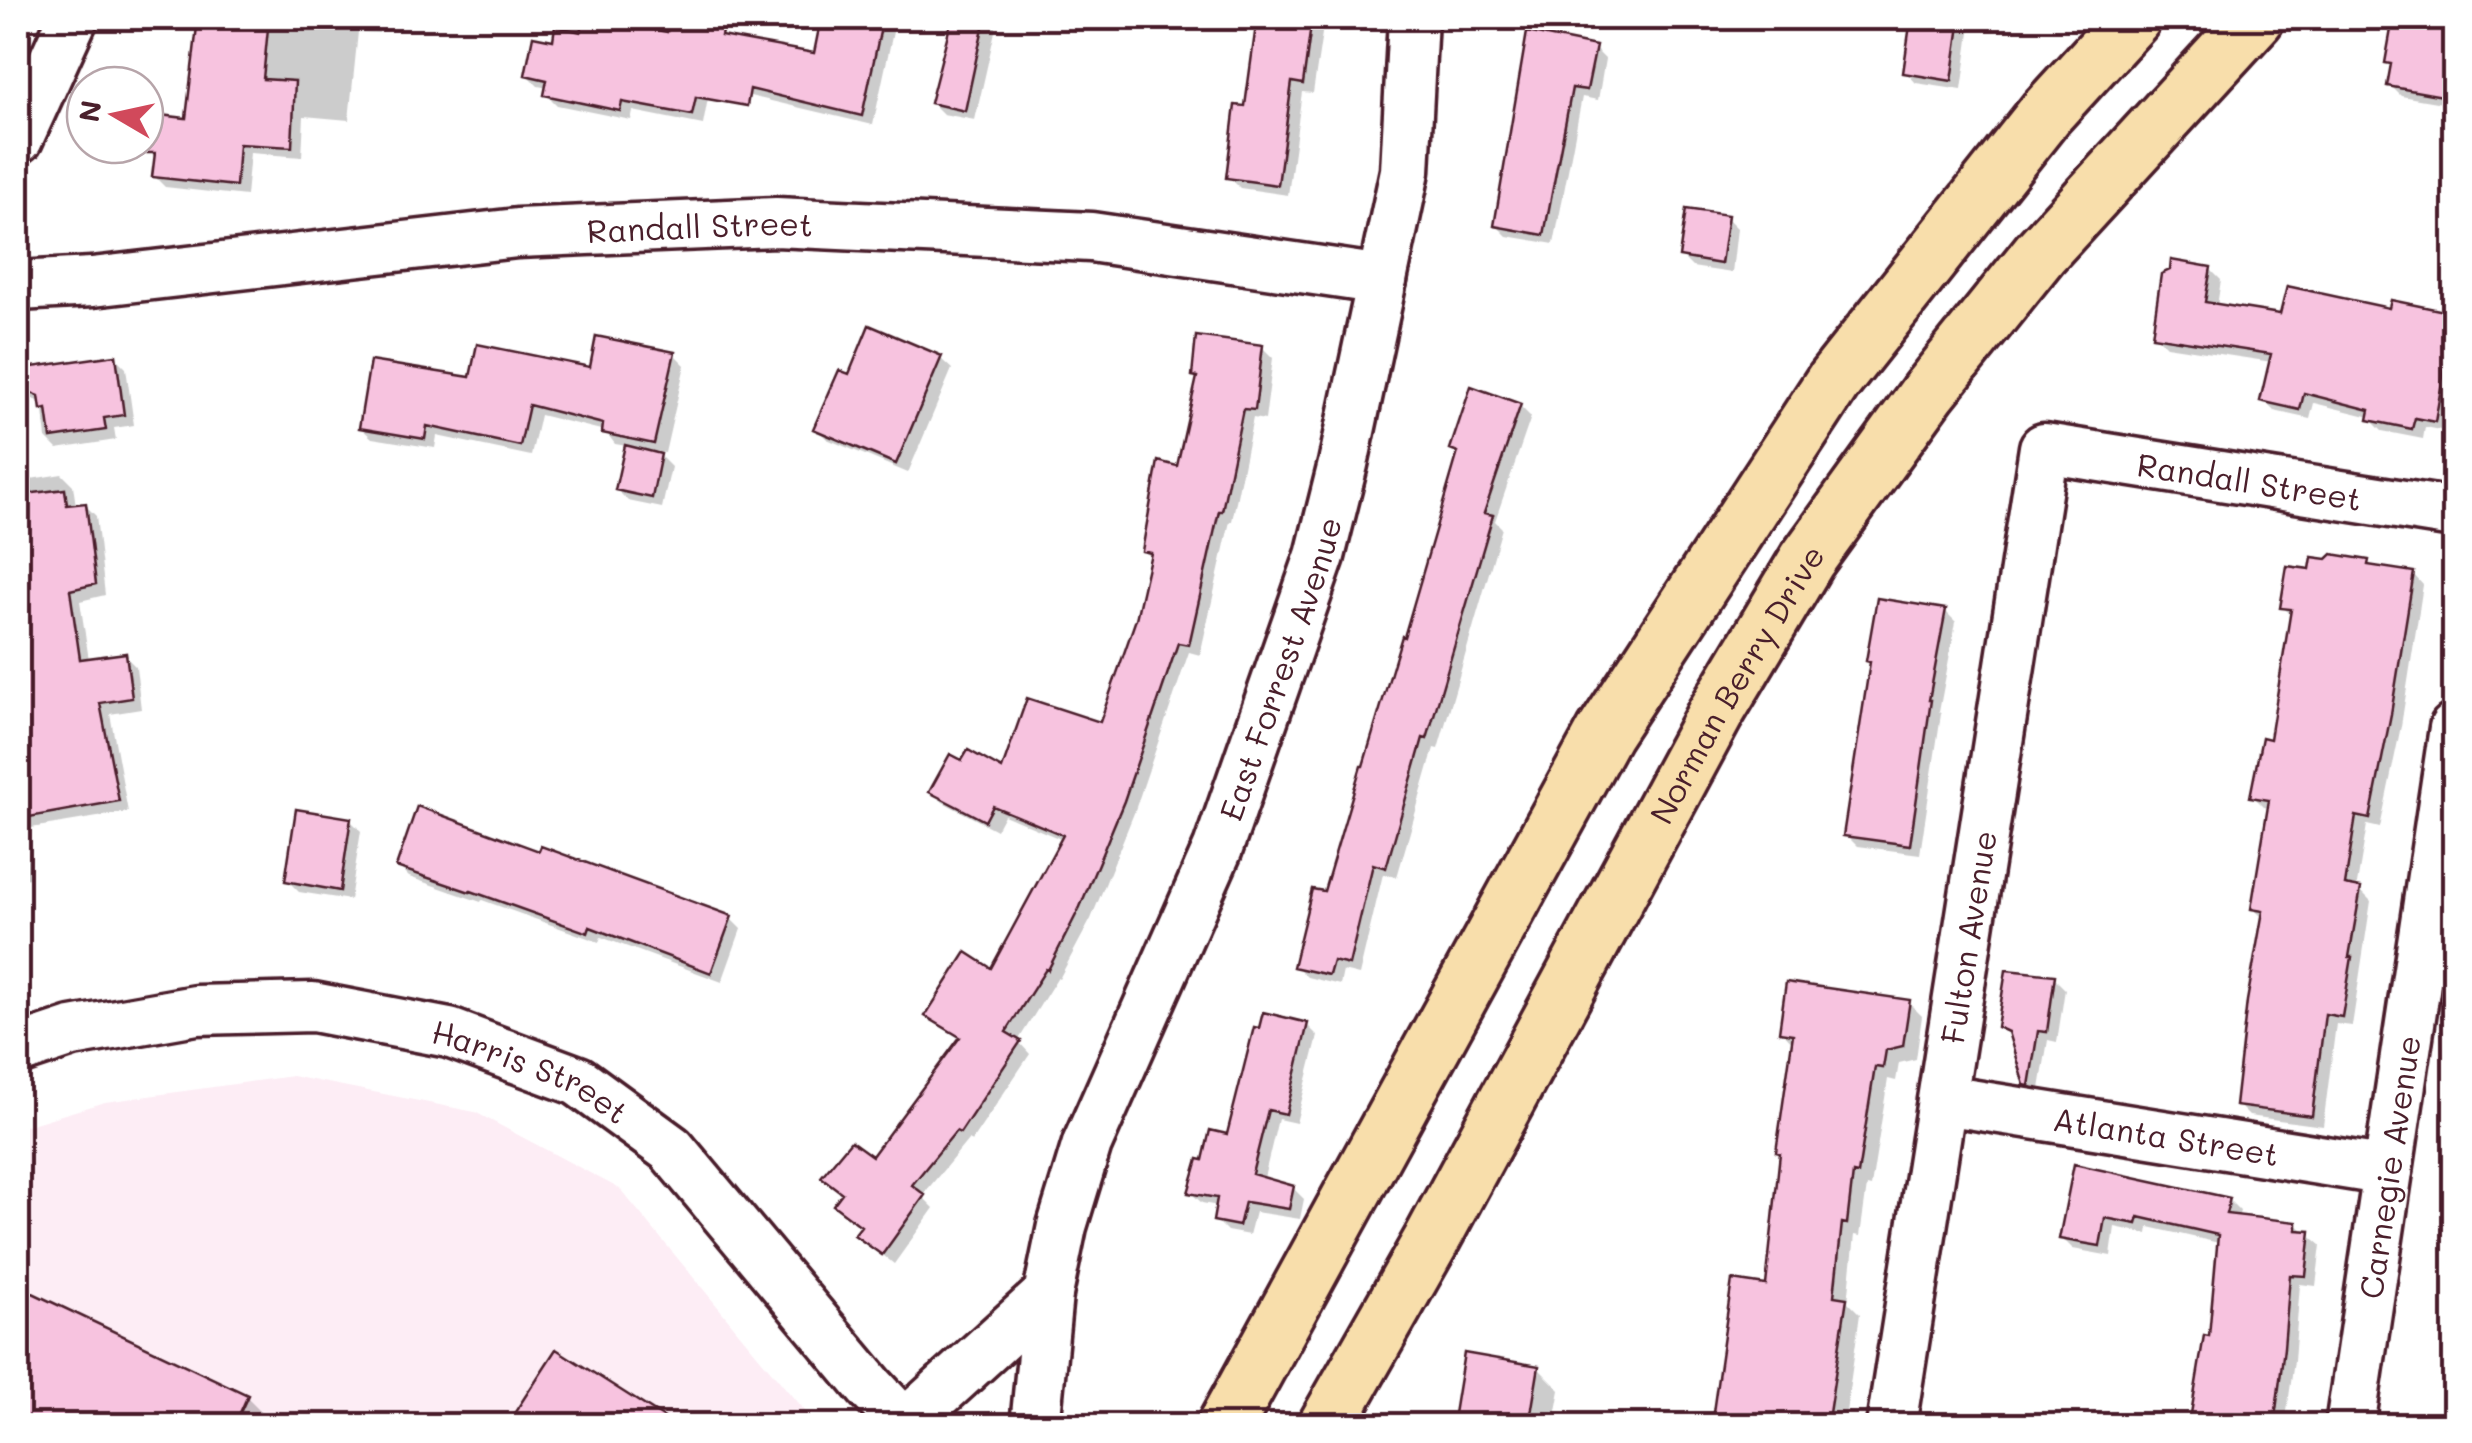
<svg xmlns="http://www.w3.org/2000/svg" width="2472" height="1443" viewBox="0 0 2472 1443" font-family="Mali,sans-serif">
	<rect width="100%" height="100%" fill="#fff"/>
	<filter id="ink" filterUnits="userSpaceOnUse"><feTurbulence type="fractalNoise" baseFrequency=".01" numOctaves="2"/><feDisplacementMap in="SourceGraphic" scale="20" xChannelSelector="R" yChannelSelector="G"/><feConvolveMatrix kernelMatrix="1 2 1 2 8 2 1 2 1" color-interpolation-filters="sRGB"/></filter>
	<g filter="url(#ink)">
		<path fill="#fdedf5" d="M 292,1076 L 475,1112 L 620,1189 L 816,1425 L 18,1426 L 18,1128 L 105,1102 Z"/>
		<path fill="#0003" d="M 200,18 L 382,18 L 379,33 L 358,32 L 349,120 L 304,116 L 302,157 L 250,153 L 246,196 L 165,187 L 154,176 L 156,159 L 150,152 L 188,120 Z
			M 704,18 L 739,18 L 738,26 Z
			M 823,18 L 896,18 L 873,125 L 750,96 L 739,85 L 815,55 Z
			M 954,18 L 998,18 L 975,120 L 943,114 L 932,103 Z
			M 1259,18 L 1321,18 L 1324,20 L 1313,93 L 1302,92 L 1288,195 L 1240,188 L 1229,177 L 1247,109 Z
			M 1914,18 L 1972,18 L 1962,90 L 1916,83 L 1906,72 Z
			M 2396,18 L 2454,18 L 2454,105 L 2401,96 L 2390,85 L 2393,67 L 2388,62 Z
			M 1529,35 L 1594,48 L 1605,59 L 1598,100 L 1582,97 L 1554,244 L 1507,236 L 1496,225 Z
			M 527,75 L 711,82 L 703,125 L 633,111 L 631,120 L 557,105 L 546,94 L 548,88 L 538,86 Z
			M 1726,217 L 1737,228 L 1732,273 L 1692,267 L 1681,256 Z
			M 2210,269 L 2221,280 L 2217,306 L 2282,316 L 2391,311 L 2393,303 L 2454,315 L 2454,385 L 2446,431 L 2425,427 L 2423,439 L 2382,431 L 2371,420 L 2371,417 L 2314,403 L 2310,419 L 2274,411 L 2263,400 L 2272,362 L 2166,346 L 2155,335 Z
			M 1262,347 L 1273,358 L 1265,420 L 1253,418 L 1232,521 L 1230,521 L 1200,655 L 1189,652 L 1134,813 L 1091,919 L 1059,979 L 1057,978 L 1018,1041 L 1030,1054 L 971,1142 L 968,1140 L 922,1196 L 934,1208 L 894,1264 L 858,1235 L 863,1227 L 872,1160 L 962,1040 L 939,1026 L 929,1015 L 992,971 L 1063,840 L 1004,815 L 996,830 L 943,802 L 932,791 L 1004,772 L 1101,725 L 1139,619 L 1153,559 L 1144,550 L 1179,469 L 1199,380 L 1194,375 Z
			M 674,354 L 685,365 L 665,453 L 655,451 L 671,467 L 662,508 L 628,501 L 617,490 L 627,446 L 615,444 L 605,431 L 540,415 L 531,456 L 437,436 L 435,448 L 372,438 L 361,428 L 472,379 L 592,370 Z
			M 115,357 L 126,368 L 134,425 L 114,428 L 116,440 L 57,449 L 46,438 L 42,402 L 18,394 L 18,372 Z
			M 941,359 L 952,369 L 908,473 L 827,439 L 816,428 L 850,377 Z
			M 1520,406 L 1531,417 L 1495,521 L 1502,528 L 1438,749 L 1434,748 L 1397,877 L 1383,874 L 1359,975 L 1343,971 L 1340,985 L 1307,977 L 1296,966 L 1326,894 L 1365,769 L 1460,455 L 1453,448 Z
			M 62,474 L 73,485 L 76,506 L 85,505 L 96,516 L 105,595 L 80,601 L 89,660 L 125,656 L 136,667 L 141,709 L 110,714 L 128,812 L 25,829 L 31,878 L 18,879 L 18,481 Z
			M 2368,562 L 2374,569 L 2413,574 L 2423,585 L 2401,726 L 2380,828 L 2367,825 L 2356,890 L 2360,890 L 2371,901 L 2352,1026 L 2336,1024 L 2323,1126 L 2249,1116 L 2238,1105 L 2264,919 L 2253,908 L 2270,808 L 2264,807 L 2253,796 L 2272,742 L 2292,616 L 2283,607 L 2313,572 Z
			M 1945,611 L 1956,622 L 1939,712 L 1941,714 L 1920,854 L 1857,846 L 1846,835 L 1872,664 L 1868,661 Z
			M 350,820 L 361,831 L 350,900 L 299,892 L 288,881 Z
			M 398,866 L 730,918 L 741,929 L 722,982 L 601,937 L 599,942 L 482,900 L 481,902 L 409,877 Z
			M 2054,978 L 2065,989 L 2057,1042 L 2048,1040 L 2039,1095 L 2026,1084 L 2012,1038 L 2000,1026 Z
			M 1908,1002 L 1922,1016 L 1916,1059 L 1899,1063 L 1896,1081 L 1888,1079 L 1871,1187 L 1867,1186 L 1860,1236 L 1855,1235 L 1848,1302 L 1860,1314 L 1844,1426 L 1710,1426 L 1713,1407 L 1717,1407 L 1768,1288 L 1794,1044 L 1782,1031 Z
			M 1307,1025 L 1318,1036 L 1296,1123 L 1278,1119 L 1264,1178 L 1293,1188 L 1304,1199 L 1300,1219 L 1255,1212 L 1249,1235 L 1227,1231 L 1216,1220 L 1218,1206 L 1202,1203 L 1191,1193 L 1205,1163 L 1229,1137 Z
			M 2076,1167 L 2229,1200 L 2240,1211 L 2238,1218 L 2296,1224 L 2321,1245 L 2316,1286 L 2300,1284 L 2294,1361 L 2285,1426 L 2196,1426 L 2211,1339 L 2219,1243 L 2149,1227 L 2148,1234 L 2115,1227 L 2111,1256 L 2073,1249 L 2062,1238 Z
			M 18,1289 L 247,1397 L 263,1413 L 258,1426 L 18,1426 Z
			M 1538,1368 L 1560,1390 L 1553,1426 L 1455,1426 Z"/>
		<path fill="#f7c3df" stroke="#4a1f2b" stroke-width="2.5" d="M 198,18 L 269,18 L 263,79 L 295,81 L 292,147 L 239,144 L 236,186 L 152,177 L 155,153 L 147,153 L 151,114 L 186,118 Z
			M 584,18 L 595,18 L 667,32 L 668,26 L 674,27 L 676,18 L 725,18 L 721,36 L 814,53 L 821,18 L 883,18 L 862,116 L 750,89 L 747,106 L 696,97 L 692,115 L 622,102 L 620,111 L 544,95 L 547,80 L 525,75 L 533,36 L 553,40 L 555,26 L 581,32 Z
			M 952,18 L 985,18 L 965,111 L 930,103 Z
			M 1257,18 L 1312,18 L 1303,84 L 1292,82 L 1278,185 L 1226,178 L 1235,105 L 1245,106 Z
			M 1911,18 L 1961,18 L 1952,81 L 1903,73 Z
			M 2393,18 L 2454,18 L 2454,98 L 2387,86 L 2391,64 L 2385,63 Z
			M 1527,32 L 1596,46 L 1587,90 L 1572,88 L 1544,235 L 1494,226 Z
			M 1686,209 L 1728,215 L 1721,264 L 1679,257 Z
			M 2171,260 L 2211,267 L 2205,302 L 2280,314 L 2287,286 L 2389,308 L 2391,300 L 2454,313 L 2435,422 L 2415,418 L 2412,429 L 2368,420 L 2370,410 L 2304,393 L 2300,410 L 2260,401 L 2271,354 L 2152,336 L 2161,274 L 2170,270 Z
			M 869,325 L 942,356 L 896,464 L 813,429 L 839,370 L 849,374 Z
			M 596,336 L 675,352 L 654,444 L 602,433 L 603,424 L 529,405 L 520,446 L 427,426 L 425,439 L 359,428 L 370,361 L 470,377 L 477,344 L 590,367 Z
			M 1196,336 L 1263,345 L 1255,410 L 1243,409 L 1222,511 L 1219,511 L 1189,645 L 1178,643 L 1124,801 L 1080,907 L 1048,970 L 1046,969 L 1006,1032 L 1021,1041 L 960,1133 L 956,1131 L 912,1185 L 925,1195 L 882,1255 L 854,1235 L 861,1226 L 833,1205 L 842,1193 L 821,1177 L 851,1141 L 872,1156 L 960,1037 L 925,1016 L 966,952 L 991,968 L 1063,835 L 993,806 L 985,821 L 929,792 L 950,754 L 962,760 L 968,750 L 1002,769 L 1027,698 L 1100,722 L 1136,619 L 1151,553 L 1142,551 L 1158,461 L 1177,466 L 1197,377 L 1192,376 Z
			M 116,355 L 124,415 L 104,418 L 106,430 L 51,438 L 47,409 L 41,410 L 39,396 L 18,388 L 18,369 Z
			M 1471,386 L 1521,404 L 1484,513 L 1493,515 L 1427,739 L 1423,738 L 1386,868 L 1373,864 L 1349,965 L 1333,961 L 1329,975 L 1293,967 L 1312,889 L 1324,891 L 1361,766 L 1363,766 L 1402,636 L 1404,637 L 1458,452 L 1450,449 Z
			M 625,445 L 661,454 L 652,498 L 615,490 Z
			M 65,489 L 67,505 L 86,503 L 96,584 L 70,590 L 80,659 L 126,653 L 132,698 L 100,703 L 119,801 L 18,819 L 18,495 Z
			M 2332,554 L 2369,560 L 2368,565 L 2414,572 L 2391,714 L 2370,819 L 2356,816 L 2345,885 L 2361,888 L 2349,957 L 2352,957 L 2342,1017 L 2325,1014 L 2312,1116 L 2235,1106 L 2247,1001 L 2263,911 L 2251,909 L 2269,800 L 2250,797 L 2262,737 L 2270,739 L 2291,609 L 2280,608 L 2287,566 L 2310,569 L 2312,557 L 2327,559 Z
			M 1877,598 L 1946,609 L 1929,700 L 1931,700 L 1910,845 L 1843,836 L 1870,662 L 1866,661 Z
			M 417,806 L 539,851 L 541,846 L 732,916 L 711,973 L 590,927 L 588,933 L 471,891 L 470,892 L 396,867 Z
			M 296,809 L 351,818 L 340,891 L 285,881 Z
			M 2006,970 L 2055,975 L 2047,1032 L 2038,1031 L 2029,1086 L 2024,1085 L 2008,1032 L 1997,1027 Z
			M 1786,982 L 1910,1000 L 1903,1046 L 1886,1050 L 1883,1068 L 1875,1067 L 1858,1174 L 1853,1173 L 1847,1224 L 1842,1223 L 1834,1296 L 1847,1298 L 1827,1426 L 1711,1426 L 1732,1280 L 1766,1285 L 1780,1153 L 1776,1152 L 1793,1034 L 1779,1032 Z
			M 1263,1012 L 1308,1023 L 1286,1114 L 1268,1110 L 1252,1174 L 1294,1186 L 1289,1209 L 1245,1202 L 1239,1226 L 1213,1221 L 1217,1198 L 1188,1193 L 1198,1159 L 1203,1160 L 1210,1130 L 1227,1134 L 1254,1027 L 1259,1028 Z
			M 2074,1164 L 2230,1198 L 2226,1214 L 2297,1222 L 2297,1230 L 2311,1231 L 2306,1276 L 2290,1275 L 2284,1348 L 2274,1426 L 2189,1426 L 2204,1335 L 2209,1336 L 2218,1235 L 2139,1217 L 2137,1224 L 2105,1218 L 2100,1246 L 2059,1239 Z
			M 18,1286 L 248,1395 L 234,1426 L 18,1426 Z
			M 556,1349 L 677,1426 L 506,1426 Z
			M 1464,1353 L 1539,1366 L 1529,1426 L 1452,1426 Z"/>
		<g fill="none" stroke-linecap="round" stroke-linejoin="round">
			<defs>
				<g id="minor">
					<path d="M 18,139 L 73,18"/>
					<path id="s1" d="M 18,286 L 92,282 L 517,233 L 776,222 L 1091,237 L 1382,280"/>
					<path id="s2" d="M 18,1050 L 72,1032 L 196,1010 L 313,1007 L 449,1033 L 578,1081 L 671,1149 L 870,1387 L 906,1426"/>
					<path id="s3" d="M 1944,1100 L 2388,1171"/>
					<path id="s4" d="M 905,1424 L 1048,1294 L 1062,1226 L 1087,1144 L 1218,848 L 1320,556 L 1343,464 L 1405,171 L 1413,18"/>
					<path d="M 1035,1426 L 1048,1294"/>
					<path id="s5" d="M 1891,1426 L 2044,448 L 2454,513"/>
					<path id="s6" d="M 2350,1426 L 2454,728"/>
				</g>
				<g id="major">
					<path d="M 1225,1426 L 1604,733 L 1833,382 L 2046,113 L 2133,18"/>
					<path id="s7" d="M 1326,1426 L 1431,1241 L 1715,714 L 1807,560 L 1929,391 L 2040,253 L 2256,18"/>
				</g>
			</defs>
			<use href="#minor" stroke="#4a1f2b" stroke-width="55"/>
			<use href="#major" stroke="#4a1f2b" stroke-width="62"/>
			<use href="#minor" stroke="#fff" stroke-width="48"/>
			<use href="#major" stroke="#f8deab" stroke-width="55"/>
		</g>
	</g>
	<g text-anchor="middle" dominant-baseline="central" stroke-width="9" stroke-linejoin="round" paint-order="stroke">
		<g font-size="32" fill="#4a1f2b" stroke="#fff">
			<text stroke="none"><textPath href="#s1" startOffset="685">Randall Street</textPath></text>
			<text stroke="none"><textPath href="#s5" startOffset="1198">Randall Street</textPath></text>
			<text stroke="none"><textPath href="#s4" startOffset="862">East Forrest Avenue</textPath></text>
			<text stroke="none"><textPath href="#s7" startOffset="848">Norman Berry Drive</textPath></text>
			<text stroke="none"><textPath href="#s5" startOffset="495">Fulton Avenue</textPath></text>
			<text stroke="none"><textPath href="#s2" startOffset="528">Harris Street</textPath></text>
			<text stroke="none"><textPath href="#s3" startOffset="225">Atlanta Street</textPath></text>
			<text stroke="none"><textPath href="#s6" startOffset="262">Carnegie Avenue</textPath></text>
		</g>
	</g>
	<rect width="2472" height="1443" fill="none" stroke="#fff" stroke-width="60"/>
	<rect x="30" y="30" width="2412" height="1383" fill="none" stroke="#4a1f2b" stroke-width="4" filter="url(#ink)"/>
	<g transform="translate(115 115) rotate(279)"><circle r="48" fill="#ffffff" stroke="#b7a5aa" stroke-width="2.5"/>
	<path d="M0-8L18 38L0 25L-18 38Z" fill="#d1495b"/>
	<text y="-15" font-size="28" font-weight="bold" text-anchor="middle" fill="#4a1f2b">N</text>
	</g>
</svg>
